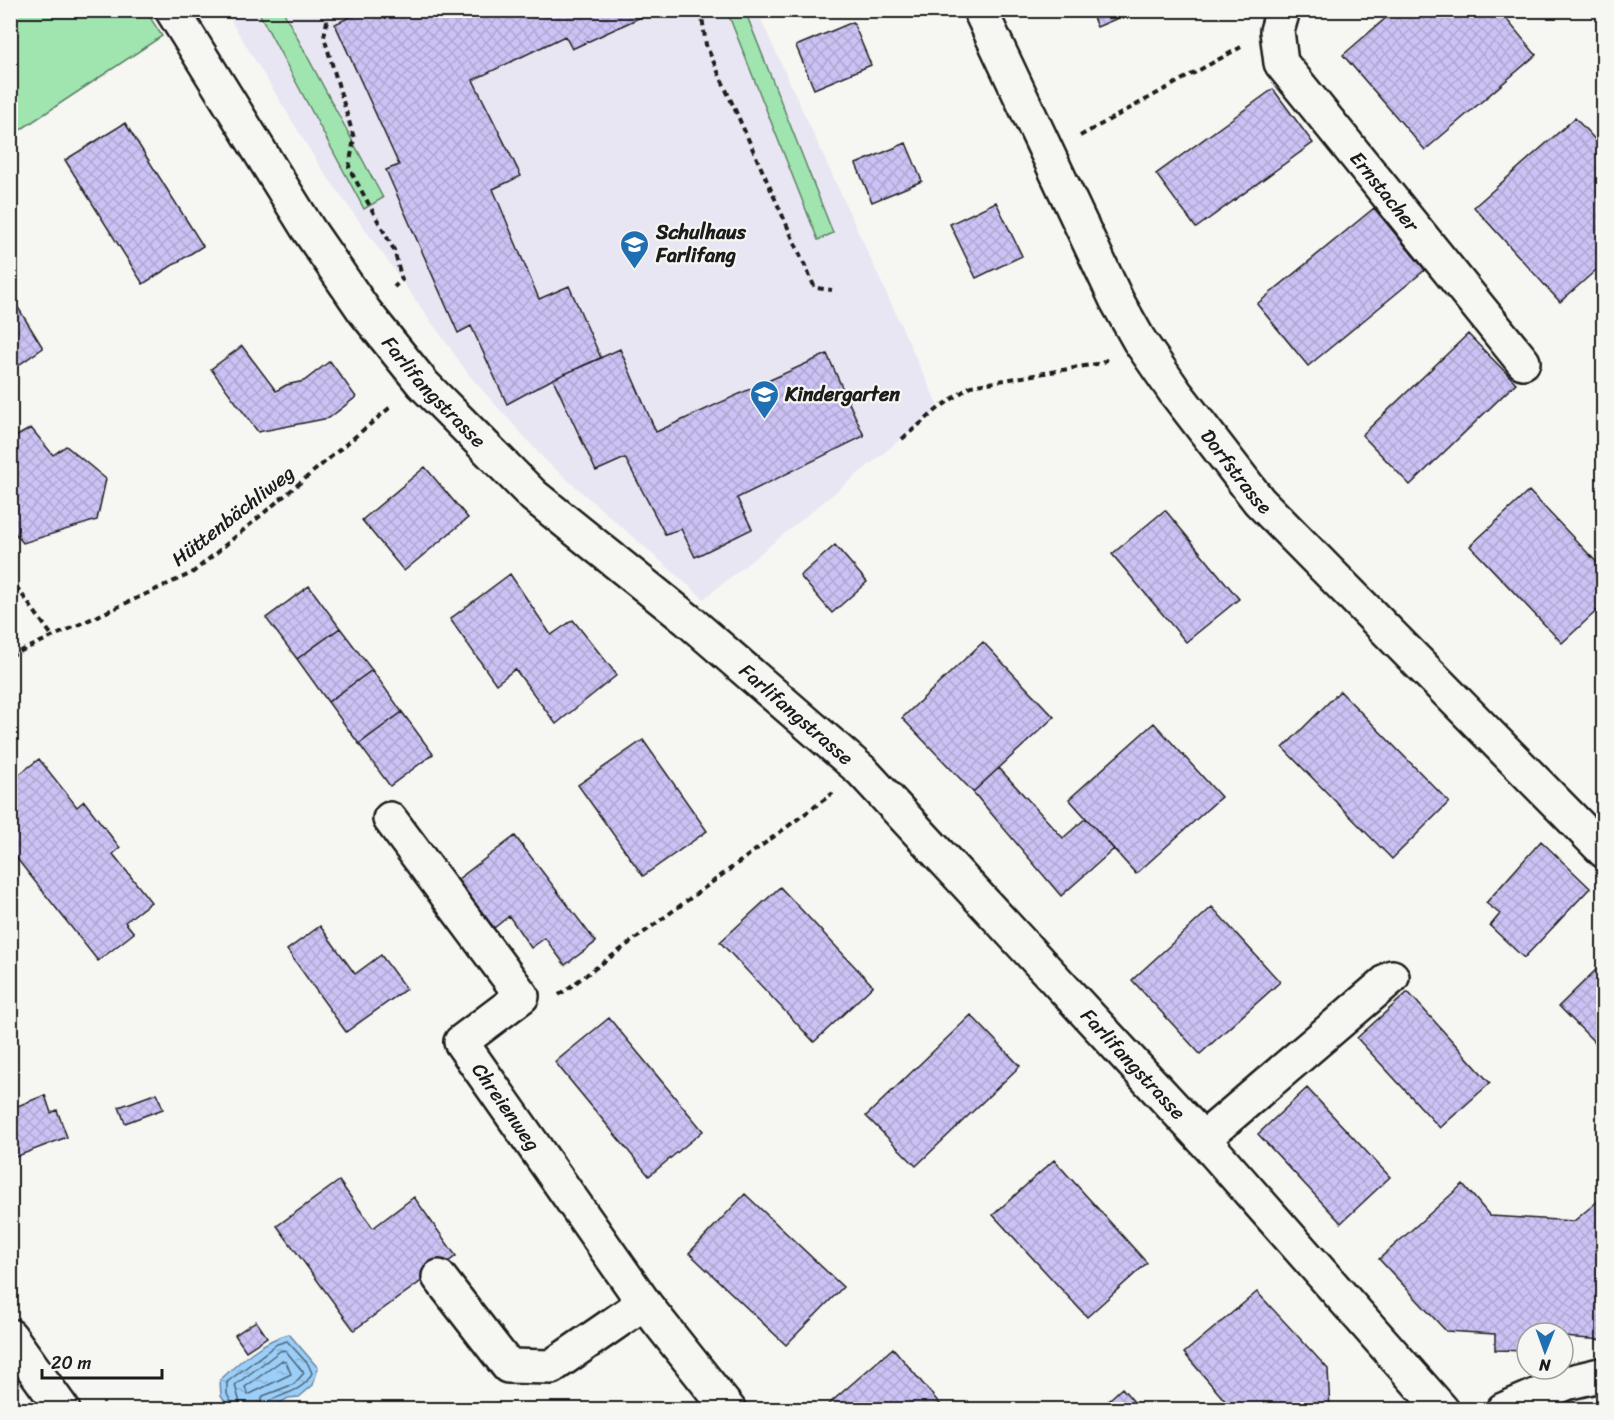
<svg xmlns="http://www.w3.org/2000/svg" width="1614" height="1420" viewBox="0 0 1614 1420" font-family="Sriracha,sans-serif">
	<defs>
		<pattern id="water-ripples" width="26" height="14" patternUnits="userSpaceOnUse" patternTransform="scale(1.5)"><rect width="26" height="14" fill="#9bcef8"/><path d="M2 4q2-2 4 0t4 0M15 11q2-2 4 0t4 0" fill="none" stroke="#85b0d4"/></pattern>
		<pattern id="building-cross-hatch" width="8" height="8" patternUnits="userSpaceOnUse" patternTransform="scale(1.5)"><rect width="8" height="8" fill="#ccc2f4"/><path d="M0 0l8 8M0 8l8-8" fill="none" stroke="#afa6d1"/></pattern>
	</defs>
	<rect width="100%" height="100%" fill="#f6f6f2"/>
	<filter id="ink" filterUnits="userSpaceOnUse"><feTurbulence type="fractalNoise" baseFrequency=".0167" numOctaves="2"/><feDisplacementMap in="SourceGraphic" scale="12" xChannelSelector="R" yChannelSelector="G"/><feConvolveMatrix kernelMatrix="1 2 1 2 8 2 1 2 1" color-interpolation-filters="sRGB"/></filter>
	<g filter="url(#ink)">
		<path fill="#e9e6f3" d="M 225,11 L 757,11 L 939,408 L 704,599 L 545,460 L 470,376 L 319,165 Z"/>
		<path fill="#a0e5b0" stroke="#5e8066" stroke-width="1.5" d="M 11,10 L 146,11 L 162,36 L 11,136 Z
			M 258,11 L 283,11 L 383,198 L 364,209 Z
			M 727,11 L 745,11 L 833,233 L 818,240 Z"/>
		<path fill="url(#water-ripples)" stroke="#6887a0" stroke-width="1.5" d="M 289,1334 L 318,1368 L 313,1385 L 299,1397 L 288,1398 L 270,1409 L 230,1409 L 221,1396 L 220,1380 C 239,1362 263,1340 289,1334 Z"/>
		<g fill="none" stroke-linecap="round" stroke-linejoin="round">
			<path stroke="#4f6374" stroke-width="1.5" d="M 281,1361 L 286,1362 L 291,1374 L 248,1395 L 245,1387 Z
				M 235,1410 L 227,1394 L 227,1382 L 277,1344 L 287,1341 L 308,1364 L 312,1373 C 304,1391 286,1393 269,1401 L 265,1410
				M 242,1410 L 235,1385 L 280,1351 L 285,1350 L 304,1373 L 294,1384 L 263,1396 L 258,1410"/>
		</g>
		<path fill="url(#building-cross-hatch)" stroke="#1c1c1c" stroke-width="1.5" d="M 365,10 L 656,10 L 572,49 L 565,36 L 473,80 L 521,176 L 493,189 L 539,299 L 569,286 L 601,358 L 553,379 L 507,404 L 471,326 L 458,333 L 386,170 L 399,165 L 335,24 Z
			M 1090,10 L 1137,10 L 1097,27 Z
			M 1395,10 L 1499,10 L 1536,55 L 1425,150 L 1343,55 Z
			M 853,22 L 871,65 L 814,89 L 796,46 Z
			M 1273,89 L 1313,143 L 1196,228 L 1156,174 Z
			M 1575,118 L 1604,149 L 1604,263 L 1560,302 L 1474,207 Z
			M 125,123 L 203,246 L 143,284 L 65,160 Z
			M 906,143 L 922,181 L 872,202 L 856,164 Z
			M 996,202 L 1022,256 L 976,278 L 950,224 Z
			M 1374,208 L 1425,270 L 1308,366 L 1257,304 Z
			M 10,300 L 14,301 L 43,348 L 10,371 Z
			M 1468,334 L 1516,383 L 1410,485 L 1362,435 Z
			M 242,346 L 276,391 L 286,385 L 304,381 L 330,361 L 356,397 L 329,418 L 258,432 L 211,369 Z
			M 620,349 L 656,432 L 827,354 L 864,436 L 737,498 L 752,529 L 695,557 L 681,529 L 665,534 L 625,458 L 596,471 L 553,379 Z
			M 31,428 L 53,455 L 66,446 L 106,479 L 97,520 L 23,543 L 10,527 L 10,440 Z
			M 425,467 L 468,518 L 404,571 L 362,520 Z
			M 1529,491 L 1604,570 L 1604,604 L 1562,643 L 1470,546 Z
			M 1165,510 L 1239,599 L 1186,642 L 1112,554 Z
			M 835,545 L 867,582 L 832,613 L 800,576 Z
			M 510,574 L 551,635 L 573,620 L 617,675 L 556,724 L 515,669 L 496,684 L 450,619 Z
			M 309,586 L 340,628 L 297,659 L 266,618 Z
			M 340,628 L 372,670 L 328,702 L 297,659 Z
			M 983,642 L 1054,717 L 973,792 L 902,718 Z
			M 372,670 L 402,712 L 359,744 L 328,702 Z
			M 1340,691 L 1449,802 L 1392,859 L 1283,748 Z
			M 402,712 L 433,754 L 390,786 L 359,744 Z
			M 1154,723 L 1221,797 L 1136,874 L 1069,799 Z
			M 643,740 L 707,831 L 643,876 L 578,785 Z
			M 39,759 L 77,807 L 84,801 L 120,848 L 113,854 L 151,902 L 125,922 L 134,933 L 98,961 L 10,850 L 10,775 L 13,779 Z
			M 999,768 L 1063,838 L 1086,818 L 1114,849 L 1061,896 L 973,792 Z
			M 515,836 L 596,942 L 565,965 L 545,938 L 531,948 L 509,916 L 494,928 L 457,880 Z
			M 1541,841 L 1590,888 L 1524,958 L 1490,926 L 1500,914 L 1486,903 Z
			M 780,887 L 873,986 L 814,1042 L 720,942 Z
			M 1212,907 L 1280,982 L 1200,1054 L 1132,980 Z
			M 320,926 L 355,974 L 381,955 L 406,989 L 346,1032 L 287,950 Z
			M 1604,962 L 1604,1052 L 1559,1006 Z
			M 1408,992 L 1490,1083 L 1440,1128 L 1357,1038 Z
			M 971,1015 L 1020,1066 L 916,1166 L 866,1116 Z
			M 609,1018 L 703,1131 L 649,1176 L 555,1062 Z
			M 1307,1088 L 1390,1177 L 1341,1223 L 1258,1134 Z
			M 157,1093 L 163,1109 L 125,1123 L 119,1107 Z
			M 45,1095 L 51,1113 L 57,1110 L 67,1137 L 10,1159 L 10,1109 Z
			M 1054,1160 L 1147,1263 L 1087,1317 L 993,1215 Z
			M 339,1181 L 373,1228 L 414,1197 L 456,1256 L 354,1330 L 277,1226 Z
			M 1463,1184 L 1490,1216 L 1574,1221 L 1604,1196 L 1604,1340 L 1563,1337 L 1563,1333 L 1527,1333 L 1527,1351 L 1495,1350 L 1495,1334 L 1446,1331 L 1379,1259 Z
			M 745,1194 L 843,1287 L 786,1345 L 689,1253 Z
			M 1257,1292 L 1328,1369 L 1330,1410 L 1233,1410 L 1184,1353 Z
			M 256,1321 L 267,1337 L 246,1351 L 235,1335 Z
			M 893,1348 L 945,1410 L 822,1410 Z
			M 1122,1388 L 1141,1410 L 1098,1410 Z"/>
		<g fill="none" stroke-linecap="round" stroke-linejoin="round">
			<defs>
				<g id="minor">
					<path id="s1" d="M 172,10 L 308,229 L 365,312 L 423,384 L 534,496 L 688,620 L 862,771 L 1203,1139 L 1442,1410"/>
					<path id="s2" d="M 980,10 L 1117,301 L 1139,340 L 1175,392 L 1259,501 L 1604,851"/>
					<path id="s3" d="M 1283,10 L 1277,31 L 1281,63 L 1523,362"/>
					<path id="s4" d="M 390,819 L 522,996 L 461,1042 L 644,1303 L 729,1410"/>
					<path d="M 1203,1139 L 1392,977"/>
					<path d="M 439,1277 L 508,1366 L 551,1367 L 644,1303"/>
					<path d="M 10,1336 L 63,1410"/>
					<path d="M 1503,1410 L 1566,1383 L 1604,1374"/>
				</g>
			</defs>
			<use href="#minor" stroke="#1c1c1c" stroke-width="38"/>
			<path stroke="#1c1c1c" stroke-width="4" stroke-dasharray="6 4.5" stroke-linecap="butt" d="M 329,10 L 324,37 L 354,138 L 349,168 L 394,250 L 402,280 L 394,287
				M 701,10 L 706,45 L 815,288 L 832,290
				M 1080,136 L 1241,47
				M 902,439 L 939,408 L 971,386 L 1102,363 L 1108,359
				M 10,578 L 53,637
				M 10,656 L 192,573 L 393,405
				M 559,995 L 833,793"/>
			<use href="#minor" stroke="#f6f6f2" stroke-width="33"/>
		</g>
	</g>
	<defs>
		<symbol id="school-pin" viewBox="-11 -11 22 30"><path d="M0 17L-7.5 6A9.5 9.5 0 1 1 7.5 6Z" fill="#1f6fb2" stroke="#f6f6f2"/><path d="M0-5L7-2L0 1L-7-2ZM-4 1L0 2.5L4 1V4Q0 6-4 4Z" fill="#fff"/></symbol>
	</defs>
	<g fill-rule="evenodd">
		<use href="#school-pin" x="618" y="228" width="33" height="45"/>
		<use href="#school-pin" x="748" y="378" width="33" height="45"/>
	</g>
	<g text-anchor="middle" dominant-baseline="central" stroke-width="4.5" stroke-linejoin="round" paint-order="stroke">
		<g font-size="20" fill="#1c1c1c" stroke="#f6f6f2">
			<text stroke="none"><textPath href="#s3" startOffset="219">Ernstacher</textPath></text>
			<text stroke="none"><textPath href="#s1" startOffset="464">Farlifangstrasse</textPath></text>
			<text stroke="none"><textPath href="#s2" startOffset="530">Dorfstrasse</textPath></text>
			<text transform="translate(233 516) rotate(-38)">Hüttenbächliweg</text>
			<text stroke="none"><textPath href="#s1" startOffset="950">Farlifangstrasse</textPath></text>
			<text stroke="none"><textPath href="#s1" startOffset="1436">Farlifangstrasse</textPath></text>
			<text stroke="none"><textPath href="#s4" startOffset="376">Chreienweg</textPath></text>
		</g>
		<g font-size="20" font-weight="bold" fill="#1c1c1c" stroke="#f6f6f2" text-anchor="start">
			<text x="656" y="232">Schulhaus<tspan x="656" dy="23">Farlifang</tspan></text>
			<text x="785" y="394">Kindergarten</text>
		</g>
	</g>
	<rect width="1614" height="1420" fill="none" stroke="#f6f6f2" stroke-width="36"/>
	<rect x="18" y="18" width="1578" height="1384" fill="none" stroke="#1c1c1c" stroke-width="2" filter="url(#ink)"/>
	<g transform="translate(1545 1351) rotate(181)"><circle r="28" fill="#f6f6f2" stroke="#9f9f9c" stroke-width="1.5"/>
	<path d="M0-4.5L10 22L0 15L-10 22Z" fill="#1f6fb2"/>
	<text y="-9" font-size="16" font-weight="bold" text-anchor="middle" fill="#1c1c1c">N</text>
	</g>
	<path d="M42 1369v9h120v-9" fill="none" stroke="#1c1c1c" stroke-width="3"/>
	<text x="51" y="1369" font-size="18" fill="#1c1c1c" stroke="#f6f6f2" stroke-width="4.5" paint-order="stroke">20 m</text>
</svg>
